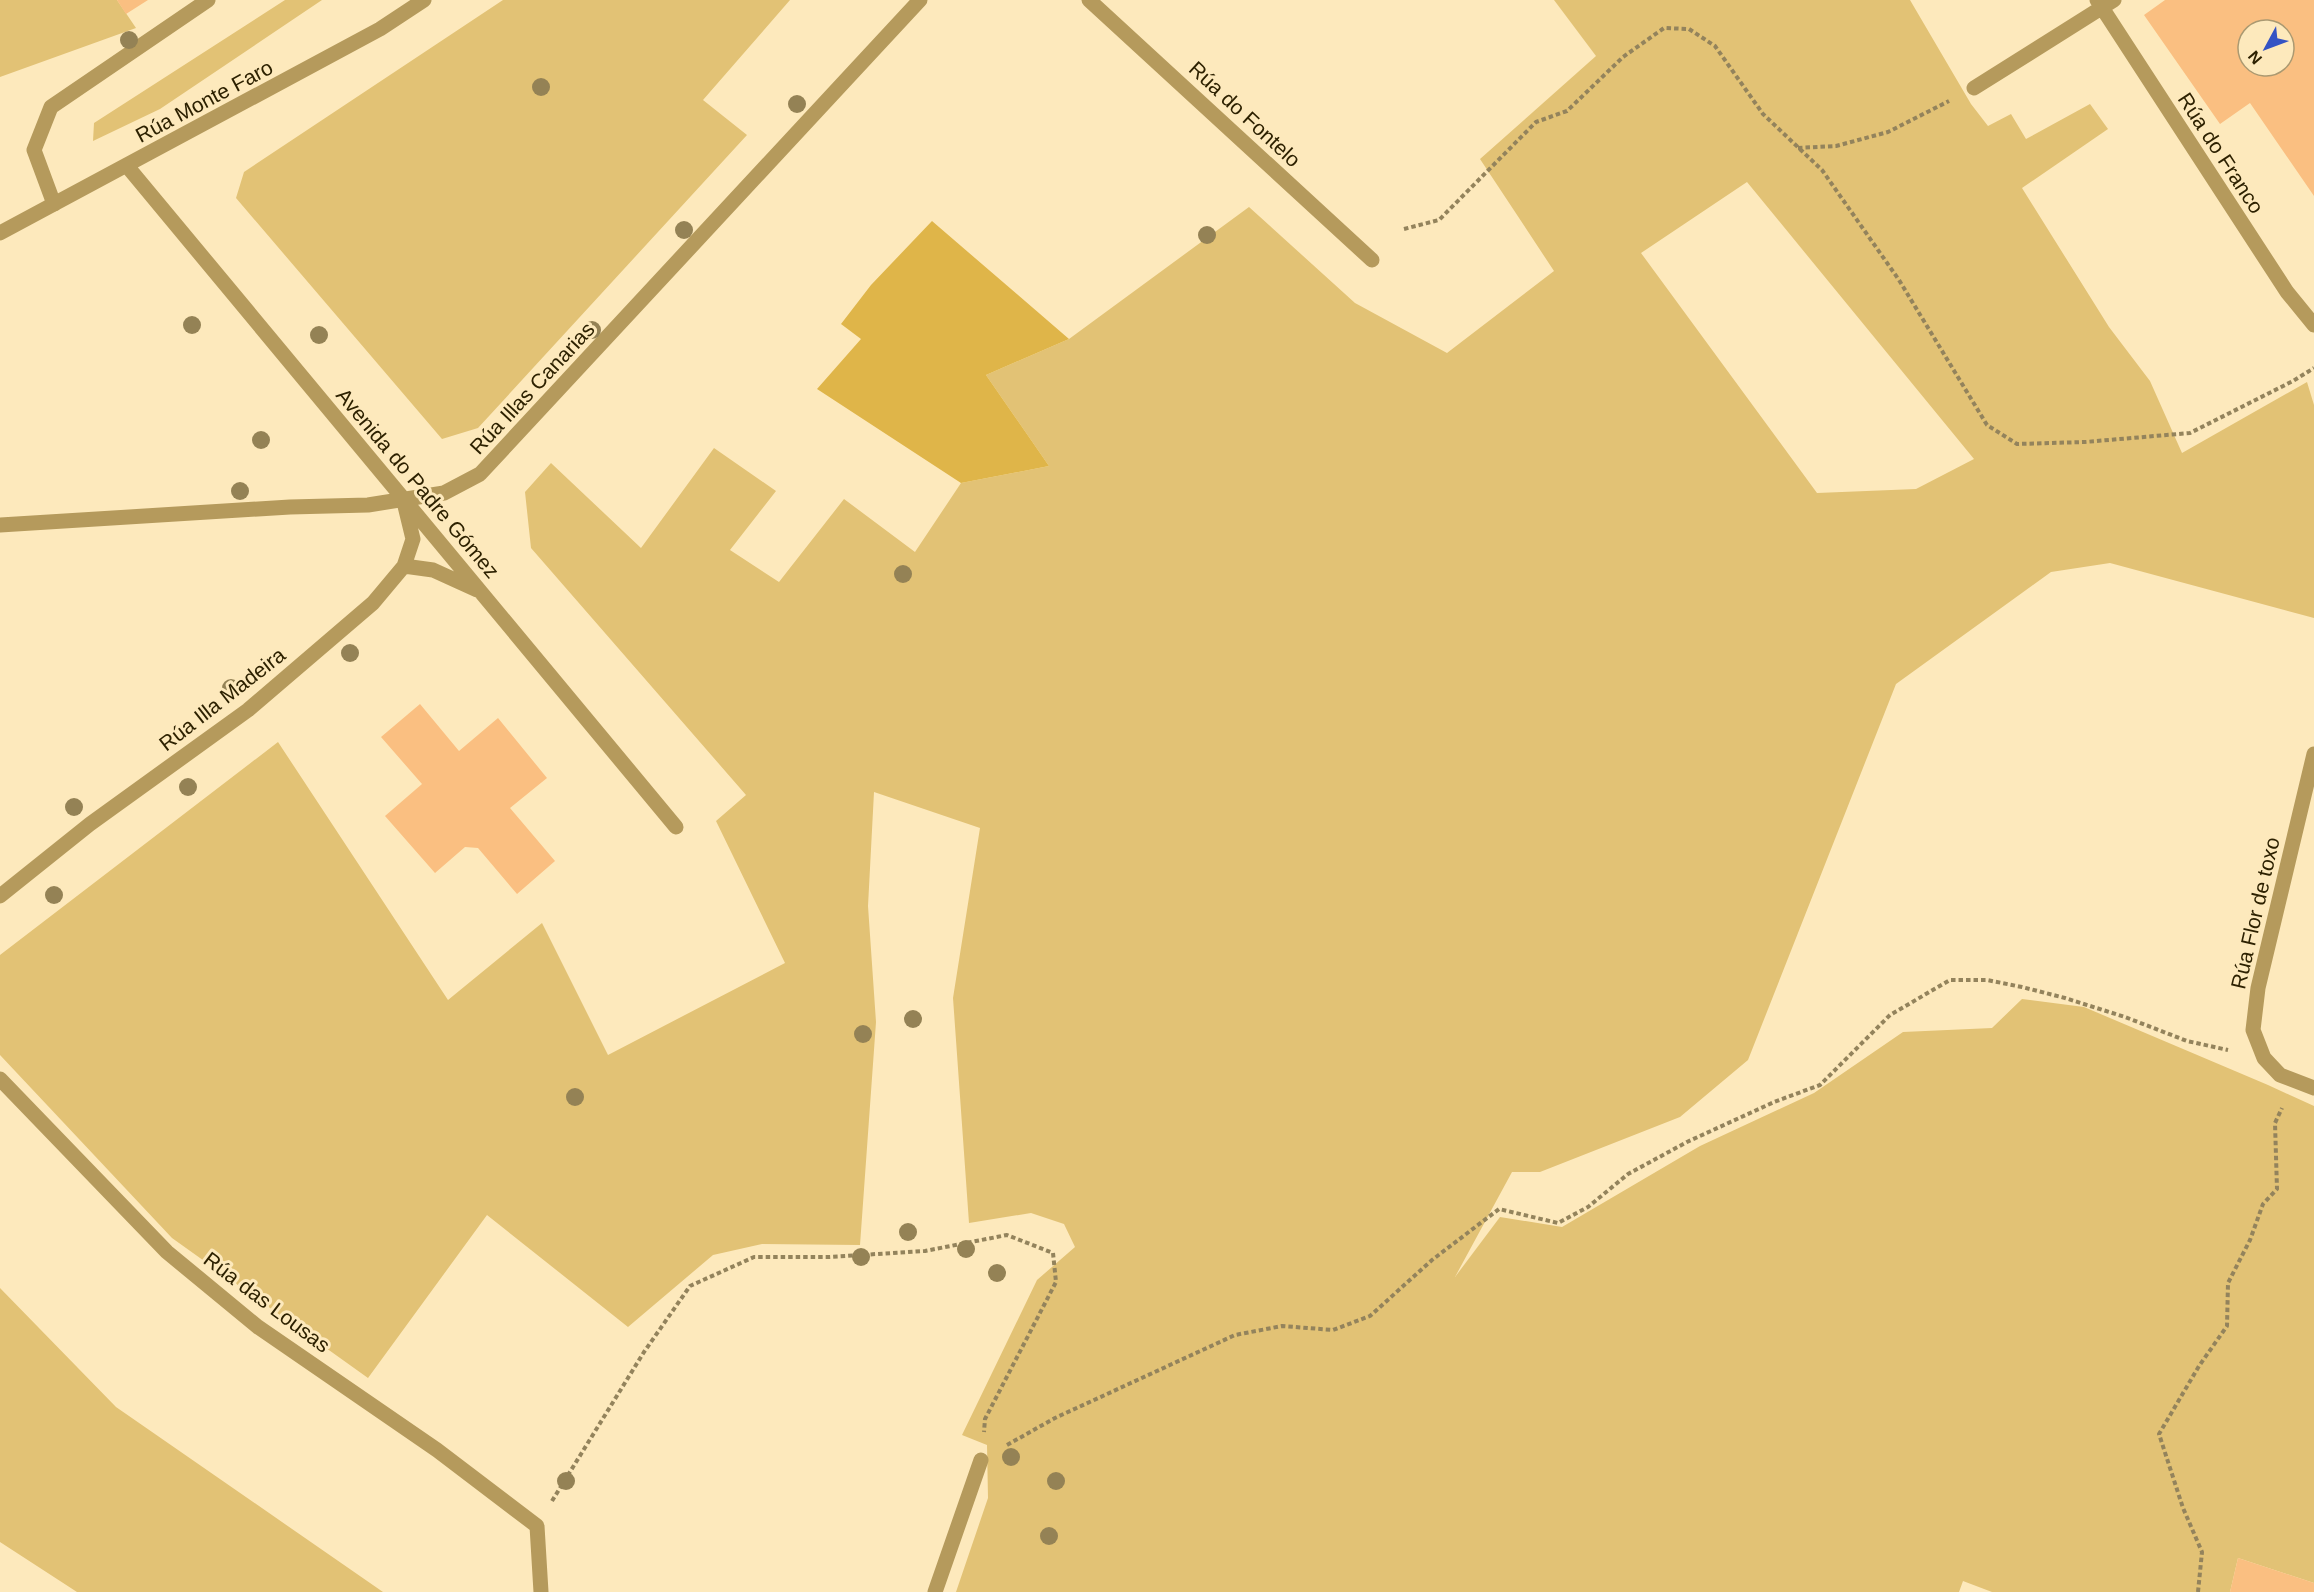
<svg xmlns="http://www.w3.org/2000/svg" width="2314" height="1592" viewBox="0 0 2314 1592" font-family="Arial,sans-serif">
	<rect width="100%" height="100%" fill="#fde9bc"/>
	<path fill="#e2c275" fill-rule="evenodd" d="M 0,0 L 117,0 L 136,28 L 0,77 Z
		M 285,0 L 322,0 L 160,109 L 93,141 L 94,123 Z
		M 503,0 L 790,0 L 703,100 L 747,135 L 478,428 L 442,439 L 236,198 L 244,172 Z
		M 1554,0 L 1910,0 L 1971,104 L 1988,126 L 2011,114 L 2026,139 L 2090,104 L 2108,129 L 2022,188 L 2109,327 L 2150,381 L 2182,453 L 2307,382 L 2314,405 L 2314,618 L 2110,563 L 2051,572 L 1896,684 L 1748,1060 L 1680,1117 L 1540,1172 L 1512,1172 L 1455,1277 L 1500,1217 L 1562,1227 L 1700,1146 L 1814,1093 L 1903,1032 L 1992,1028 L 2022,999 L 2084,1007 L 2268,1085 L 2314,1106 L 2314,1583 L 2238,1558 L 2230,1592 L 1992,1592 L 1963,1581 L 1959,1592 L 956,1592 L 988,1498 L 987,1445 L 962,1435 L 1037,1280 L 1075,1247 L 1064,1224 L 1031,1213 L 969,1223 L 953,998 L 980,828 L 874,792 L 868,906 L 876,1022 L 860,1245 L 762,1244 L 713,1255 L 628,1327 L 487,1215 L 368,1378 L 172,1238 L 0,1055 L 0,955 L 278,742 L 448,1000 L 542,923 L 608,1055 L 785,963 L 716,821 L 746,795 L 531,548 L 525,492 L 551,463 L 641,548 L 714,448 L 776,491 L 730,550 L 779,582 L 844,499 L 915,552 L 961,483 L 1049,466 L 986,375 L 1069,339 L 1249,207 L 1355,303 L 1447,353 L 1554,271 L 1480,159 L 1596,56 ZM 1747,182 L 1974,459 L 1916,489 L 1817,493 L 1641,253 Z
		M 0,1288 L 116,1407 L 383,1592 L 77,1592 L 0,1542 Z"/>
	<path fill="#dfb549" d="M 932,221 L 1069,339 L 986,375 L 1049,466 L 961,483 L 817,389 L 861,339 L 841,324 L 871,285 Z"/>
	<path fill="#fabf81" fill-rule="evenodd" d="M 117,0 L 148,0 L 126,14 Z
		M 2165,0 L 2314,0 L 2314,196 L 2250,103 L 2220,124 L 2144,15 ZM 2248,30 L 2284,30 L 2284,66 L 2248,66 Z
		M 420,704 L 459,751 L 498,718 L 547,778 L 510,808 L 555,861 L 517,894 L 478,848 L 465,847 L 435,873 L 385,816 L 422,784 L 381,737 Z
		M 2238,1558 L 2314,1583 L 2314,1592 L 2230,1592 Z"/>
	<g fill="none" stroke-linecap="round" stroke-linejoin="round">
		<path stroke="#93835c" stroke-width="4" stroke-dasharray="4.5 3" stroke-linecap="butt" d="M 1798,148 L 1836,146 L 1888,132 L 1949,101
			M 1404,229 L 1439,220 L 1536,122 L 1567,111 L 1623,57 L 1664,28 L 1689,29 L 1715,46 L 1763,114 L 1822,170 L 1899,280 L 1987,425 L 2017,444 L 2085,442 L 2190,433 L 2293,381 L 2314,368
			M 1007,1445 L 1055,1418 L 1235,1335 L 1282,1326 L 1333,1330 L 1370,1316 L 1432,1260 L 1499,1209 L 1558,1223 L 1588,1207 L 1628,1174 L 1687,1142 L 1774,1102 L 1820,1085 L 1890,1015 L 1950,980 L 1987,980 L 2022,987 L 2065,998 L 2125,1017 L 2187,1041 L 2228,1050
			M 552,1501 L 644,1352 L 690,1286 L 754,1257 L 829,1257 L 925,1251 L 1007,1235 L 1053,1253 L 1056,1282 L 985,1419 L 984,1432
			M 2198,1592 L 2202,1552 L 2183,1508 L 2159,1434 L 2199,1366 L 2227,1326 L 2228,1283 L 2250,1240 L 2263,1204 L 2277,1189 L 2275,1123 L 2282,1108"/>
		<path stroke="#b59a5c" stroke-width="15" d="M 54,204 L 34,150 L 51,107 L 208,0"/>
		<path stroke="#b59a5c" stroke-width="15" d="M 1089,0 L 1372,260
			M 2097,0 L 2287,292 L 2314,325
			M 1974,88 L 2114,0
			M 127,166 L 676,827
			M 0,233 L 380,29 L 424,0
			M 0,525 L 290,507 L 368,505 L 444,493 L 480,474 L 920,0
			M 404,566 L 433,570 L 477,590
			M 2314,754 L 2258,988 L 2253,1030 L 2264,1058 L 2280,1075 L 2314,1088
			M 0,896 L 90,824 L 248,710 L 373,603 L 404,566 L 413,539 L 404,502
			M 0,1079 L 167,1252 L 258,1327 L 437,1450 L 537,1526 L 541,1592
			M 935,1592 L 981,1460"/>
	</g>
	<g fill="#948255">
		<circle cx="129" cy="40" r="9"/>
		<circle cx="541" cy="87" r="9"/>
		<circle cx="797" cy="104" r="9"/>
		<circle cx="684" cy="230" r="9"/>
		<circle cx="1207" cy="235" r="9"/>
		<circle cx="192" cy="325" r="9"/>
		<circle cx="592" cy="330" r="9"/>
		<circle cx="319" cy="335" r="9"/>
		<circle cx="261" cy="440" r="9"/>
		<circle cx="240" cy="491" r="9"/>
		<circle cx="903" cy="574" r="9"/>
		<circle cx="350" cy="653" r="9"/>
		<circle cx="231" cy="688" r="9"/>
		<circle cx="188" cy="787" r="9"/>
		<circle cx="74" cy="807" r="9"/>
		<circle cx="54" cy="895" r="9"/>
		<circle cx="913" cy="1019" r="9"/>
		<circle cx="863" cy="1034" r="9"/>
		<circle cx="575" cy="1097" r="9"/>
		<circle cx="908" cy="1232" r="9"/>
		<circle cx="966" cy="1249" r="9"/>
		<circle cx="861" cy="1257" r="9"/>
		<circle cx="997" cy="1273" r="9"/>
		<circle cx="1011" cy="1457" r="9"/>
		<circle cx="566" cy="1481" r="9"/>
		<circle cx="1056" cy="1481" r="9"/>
		<circle cx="1049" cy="1536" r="9"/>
	</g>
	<g text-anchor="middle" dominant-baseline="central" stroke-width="6" stroke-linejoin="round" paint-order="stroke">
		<g font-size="21" fill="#2d2100" stroke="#fde9bc">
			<text transform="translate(204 101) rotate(-28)">Rúa Monte Faro</text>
			<text transform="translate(1245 114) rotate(43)">Rúa do Fontelo</text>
			<text transform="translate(2221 153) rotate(57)">Rúa do Franco</text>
			<text transform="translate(532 388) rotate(-47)">Rúa Illas Canarias</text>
			<text transform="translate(418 483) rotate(50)">Avenida do Padre Gómez</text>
			<text transform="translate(222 699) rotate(-38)">Rúa Illa Madeira</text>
			<text transform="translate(2255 913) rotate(-77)">Rúa Flor de toxo</text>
			<text transform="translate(267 1302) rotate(37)">Rúa das Lousas</text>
		</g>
	</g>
	<g transform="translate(2266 48) rotate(229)"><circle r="28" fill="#fde9bc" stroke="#aa9971" stroke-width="1.5"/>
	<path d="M0-4.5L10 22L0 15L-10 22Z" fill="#3453c4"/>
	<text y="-9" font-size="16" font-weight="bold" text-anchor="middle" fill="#2d2100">N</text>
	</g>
</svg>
